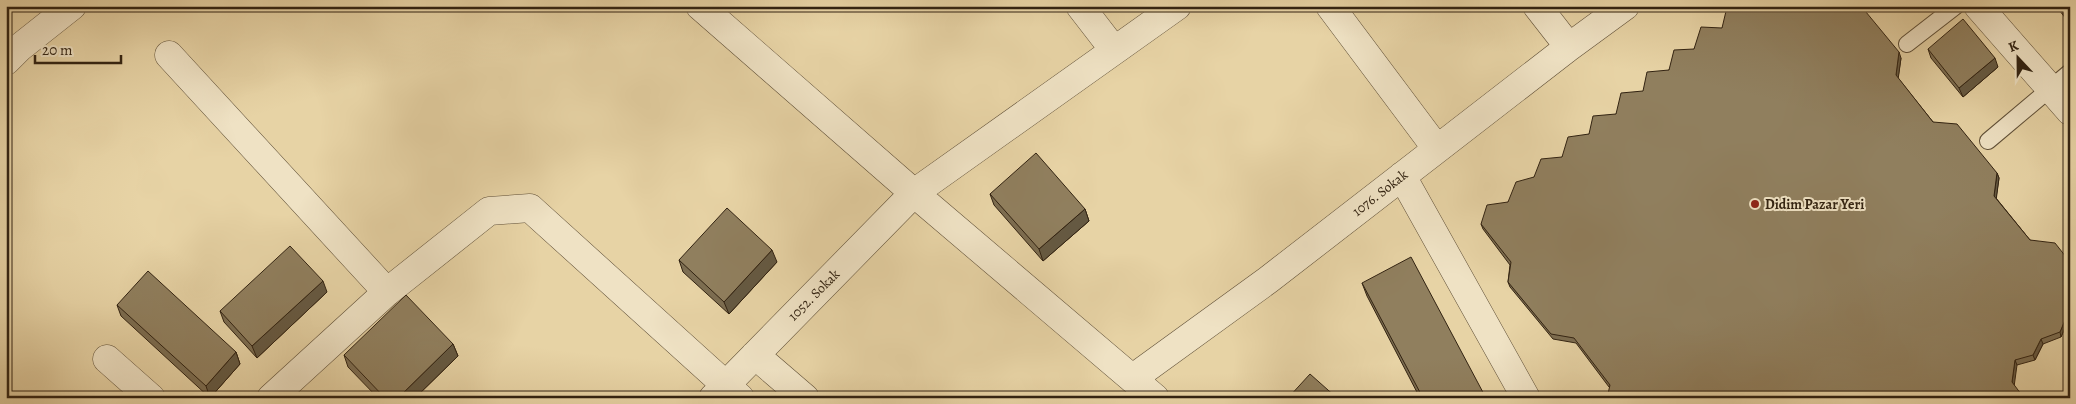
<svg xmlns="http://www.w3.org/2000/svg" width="2076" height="404" viewBox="0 0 2076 404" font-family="Alegreya,serif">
	<rect width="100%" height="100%" fill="#e7d3a5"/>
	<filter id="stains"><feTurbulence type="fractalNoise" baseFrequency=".004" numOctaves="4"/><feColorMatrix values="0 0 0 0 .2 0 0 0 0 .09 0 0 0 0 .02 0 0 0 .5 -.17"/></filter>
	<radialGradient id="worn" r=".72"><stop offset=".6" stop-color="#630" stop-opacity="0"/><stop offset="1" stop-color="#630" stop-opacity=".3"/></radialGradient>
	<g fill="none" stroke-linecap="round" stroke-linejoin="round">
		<defs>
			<path id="service" d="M 1907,44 L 1956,6
				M 1988,141 L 2070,72"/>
			<path id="minor" d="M 700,6 L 914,193 L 1155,398
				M 1080,6 L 1114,50
				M 1330,6 L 1437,149
				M 1537,6 L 1569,47
				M 1978,6 L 2070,111
				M 169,55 L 387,292
				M 6,61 L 19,48 L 72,6
				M 1402,176 L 1526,398
				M 755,355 L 805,398
				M 107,359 L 151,398
				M 1133,378 L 1268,280 L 1569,47 L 1625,6
				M 271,398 L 387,292 L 489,211 L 530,208 L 740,398
				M 713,398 L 914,193 L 1177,6"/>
		</defs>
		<use href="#service" stroke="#5f4f37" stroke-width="18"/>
		<use href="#minor" stroke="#5f4f37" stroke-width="29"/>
		<use href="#service" stroke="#efe2c4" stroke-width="16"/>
		<use href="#minor" stroke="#efe2c4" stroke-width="28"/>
	</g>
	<path fill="#7c6d51" stroke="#322312" d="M 2056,6 L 2070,6 L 2070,24 Z
		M 1722,28 L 1901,58 L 1898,78 L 1933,122 L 1997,173 L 1999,178 L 1996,198 L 2030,240 L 2070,262 L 2070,318 L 2061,337 L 2043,344 L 2035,360 L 2017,365 L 1609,387 L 1576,343 L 1553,339 L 1510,287 L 1508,282 L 1510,265 L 1483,229 L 1481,224 L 1508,202 L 1534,177 L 1562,157 L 1589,134 L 1616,114 L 1694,49 Z
		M 1928,49 L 1998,67 L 1963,97 L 1931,58 Z
		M 990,194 L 1085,209 L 1089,221 L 1043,261 L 994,205 Z
		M 679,260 L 777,262 L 729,314 L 683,272 Z
		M 1362,283 L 1486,398 L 1420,398 L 1367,296 Z
		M 327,292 L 257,358 L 224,322 L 220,311 Z
		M 117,305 L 236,352 L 240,364 L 210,398 L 121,316 Z
		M 453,344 L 458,356 L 415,398 L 378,398 L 348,367 L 344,355 Z"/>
	<path fill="#655942" stroke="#322312" d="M 1899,52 L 1901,58 L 1898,80 L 1896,75 Z
		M 1995,58 L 1998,67 L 1963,97 L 1959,88 Z
		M 1997,173 L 1999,178 L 1996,201 L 1994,196 Z
		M 1085,209 L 1089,221 L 1043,261 L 1039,249 Z
		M 772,250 L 777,262 L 729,314 L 724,302 Z
		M 323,281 L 327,292 L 257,358 L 252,346 Z
		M 2068,313 L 2069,318 L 2061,337 L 2060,332 Z
		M 2041,339 L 2043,344 L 2035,360 L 2033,355 Z
		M 453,344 L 458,356 L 415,398 L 398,398 Z
		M 236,352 L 240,364 L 210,398 L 206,386 Z
		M 2015,360 L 2017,365 L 2014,387 L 2012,382 Z"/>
	<path fill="#907f5e" stroke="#322312" d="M 1732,6 L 1861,6 L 1899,52 L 1896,75 L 1933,122 L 1957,124 L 1997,173 L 1994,196 L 2030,240 L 2055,243 L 2070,262 L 2070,313 L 2068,313 L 2060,332 L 2041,339 L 2033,355 L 2015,360 L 2012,382 L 2024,398 L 1607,398 L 1610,385 L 1574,338 L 1551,334 L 1508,282 L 1511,262 L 1481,224 L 1487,205 L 1508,202 L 1516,182 L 1534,177 L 1541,159 L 1562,157 L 1568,137 L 1589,134 L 1593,116 L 1616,114 L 1621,93 L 1643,91 L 1647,72 L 1669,70 L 1674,50 L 1694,49 L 1701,27 L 1722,28 L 1727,7 Z
		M 2061,6 L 2070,6 L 2070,17 Z
		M 1963,19 L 1995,58 L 1959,88 L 1928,49 Z
		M 1036,153 L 1085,209 L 1039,249 L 990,194 Z
		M 727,208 L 772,250 L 724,302 L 679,260 Z
		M 290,246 L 323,281 L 252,346 L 220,311 Z
		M 1411,257 L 1486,398 L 1423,398 L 1362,283 Z
		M 148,271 L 236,352 L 206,386 L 117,305 Z
		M 406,295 L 453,344 L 398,398 L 385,398 L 344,355 Z
		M 1310,374 L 1337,398 L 1288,398 Z"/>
	<circle fill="#8f2418" stroke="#efe2c4" stroke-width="2" cx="1755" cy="204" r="5"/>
	<g text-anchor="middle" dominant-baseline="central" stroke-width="4" stroke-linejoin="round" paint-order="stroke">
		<g font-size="14" fill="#322312" stroke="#efe2c4">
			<text transform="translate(1380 193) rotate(-38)">1076. Sokak</text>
			<text transform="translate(814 295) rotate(-45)">1052. Sokak</text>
		</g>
		<g font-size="14" font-weight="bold" fill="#322312" stroke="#efe2c4" text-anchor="start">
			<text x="1765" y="204">Didim Pazar Yeri</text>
		</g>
	</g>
	<rect width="2076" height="404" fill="none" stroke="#e7d3a5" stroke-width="25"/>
	<rect x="8" y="8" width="2061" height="389" fill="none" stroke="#322312" stroke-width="2.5"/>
	<rect x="12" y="12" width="2051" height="379" fill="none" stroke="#322312"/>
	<g transform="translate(2018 58) rotate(338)" stroke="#efe2c4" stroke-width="4" paint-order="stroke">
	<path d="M0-4L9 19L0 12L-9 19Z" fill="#322312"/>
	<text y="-8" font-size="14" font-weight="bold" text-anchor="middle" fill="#322312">K</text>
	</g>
	<path d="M35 55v8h86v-8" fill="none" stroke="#322312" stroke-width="2.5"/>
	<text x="42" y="55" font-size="15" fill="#322312" stroke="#efe2c4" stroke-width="4" paint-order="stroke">20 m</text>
	<rect width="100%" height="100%" filter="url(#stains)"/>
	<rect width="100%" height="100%" fill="url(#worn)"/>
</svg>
